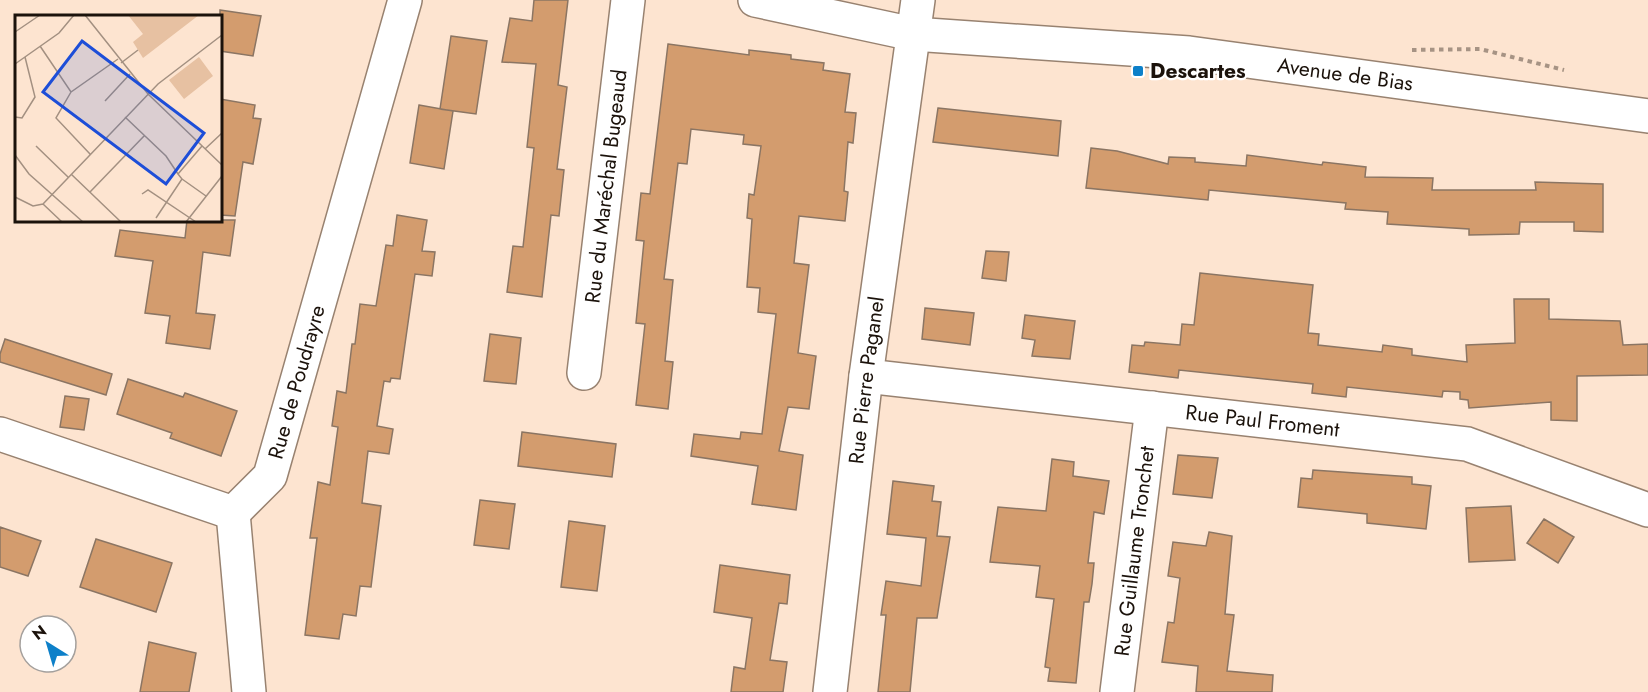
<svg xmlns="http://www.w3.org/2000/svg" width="1648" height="692" viewBox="0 0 1648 692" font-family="Jost,sans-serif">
	<rect width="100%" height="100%" fill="#fde4d0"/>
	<path fill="#d39c6e" stroke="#8b7563" stroke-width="1.5" d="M 534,0 L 568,0 L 558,85 L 567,87 L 557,169 L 564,170 L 559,216 L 551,215 L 542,297 L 507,292 L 513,246 L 523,247 L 534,148 L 527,147 L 536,64 L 502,62 L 510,18 L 532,21 Z
		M 220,10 L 261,16 L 253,56 L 220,51 Z
		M 451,36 L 487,41 L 476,114 L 440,109 Z
		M 668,44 L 749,55 L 749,50 L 791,55 L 791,59 L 824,63 L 823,70 L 850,74 L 845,112 L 856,113 L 853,143 L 848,142 L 844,191 L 848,192 L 845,221 L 799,216 L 794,263 L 809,265 L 798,353 L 816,356 L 809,409 L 788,407 L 779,451 L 803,455 L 796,510 L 752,504 L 758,466 L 691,456 L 694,434 L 740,439 L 741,432 L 762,434 L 776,314 L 758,312 L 760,288 L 747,287 L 752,219 L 747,218 L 749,194 L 754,195 L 761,146 L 743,144 L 744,135 L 691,129 L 687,164 L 678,163 L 664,279 L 673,280 L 665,361 L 673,362 L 668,409 L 636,405 L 645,324 L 636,323 L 644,241 L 636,240 L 641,193 L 650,194 Z
		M 220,99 L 255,105 L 253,118 L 261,119 L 253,164 L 243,162 L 235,216 L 220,215 Z
		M 419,105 L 453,111 L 444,169 L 410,163 Z
		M 938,108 L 1061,121 L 1058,156 L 933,142 Z
		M 1091,148 L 1117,151 L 1168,164 L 1169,157 L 1195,158 L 1195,162 L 1246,166 L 1247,155 L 1322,165 L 1323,162 L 1366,167 L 1365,177 L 1433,178 L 1432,190 L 1536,190 L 1535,182 L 1603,184 L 1603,232 L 1574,231 L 1574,222 L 1520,222 L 1519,234 L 1469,235 L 1469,229 L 1387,224 L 1388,212 L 1345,209 L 1346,203 L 1209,190 L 1208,200 L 1086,188 Z
		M 397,215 L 427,220 L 422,251 L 435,252 L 432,276 L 415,274 L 400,379 L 391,378 L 390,382 L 384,381 L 377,426 L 393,429 L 389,454 L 368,451 L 362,503 L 381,506 L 371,587 L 360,586 L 356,616 L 343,614 L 339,639 L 305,635 L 317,538 L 310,538 L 318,482 L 330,485 L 338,427 L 332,426 L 337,391 L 346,393 L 352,344 L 355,344 L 360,304 L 376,306 L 386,245 L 393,246 Z
		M 187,220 L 235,220 L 230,256 L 203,252 L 196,313 L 215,315 L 210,349 L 166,343 L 170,316 L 145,313 L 153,261 L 115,256 L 120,230 L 185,238 Z
		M 986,251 L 1009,252 L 1006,281 L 982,278 Z
		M 1200,273 L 1313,285 L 1308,333 L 1319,334 L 1318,345 L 1382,352 L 1383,345 L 1412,349 L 1412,355 L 1467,362 L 1466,345 L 1515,343 L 1514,299 L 1549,299 L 1549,319 L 1620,321 L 1623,345 L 1648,344 L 1648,375 L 1577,376 L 1577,421 L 1551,420 L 1551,402 L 1469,408 L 1468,400 L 1460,399 L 1460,392 L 1443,391 L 1442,397 L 1347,387 L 1346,397 L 1312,393 L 1313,384 L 1179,370 L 1178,378 L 1129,372 L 1132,345 L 1144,346 L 1145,342 L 1180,345 L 1182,324 L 1194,325 Z
		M 925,308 L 974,313 L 970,345 L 922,339 Z
		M 1025,315 L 1075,321 L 1070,359 L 1032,356 L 1035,340 L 1022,338 Z
		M 490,334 L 521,338 L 516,384 L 484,381 Z
		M 5,339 L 112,374 L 106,395 L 0,362 L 0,354 Z
		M 128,379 L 183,397 L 185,393 L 237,411 L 221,456 L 170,438 L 172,433 L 117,414 Z
		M 65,396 L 89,399 L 84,430 L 60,427 Z
		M 522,432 L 616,444 L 612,477 L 518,466 Z
		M 1178,455 L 1218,458 L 1212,498 L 1173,494 Z
		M 1052,459 L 1074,462 L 1073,476 L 1109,481 L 1104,514 L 1094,512 L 1088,563 L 1094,563 L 1092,584 L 1089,602 L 1084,602 L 1076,683 L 1048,681 L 1050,668 L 1045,667 L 1054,599 L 1036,597 L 1040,566 L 990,562 L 998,507 L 1046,511 Z
		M 1313,470 L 1412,477 L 1412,484 L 1431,486 L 1426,529 L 1367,523 L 1367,514 L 1298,507 L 1301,478 L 1312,479 Z
		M 893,481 L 934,486 L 932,501 L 941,502 L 937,536 L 950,537 L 937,618 L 917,618 L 910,692 L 878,692 L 886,615 L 881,615 L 886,581 L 921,586 L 926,538 L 887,534 Z
		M 480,500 L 515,504 L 509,549 L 474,545 Z
		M 1511,506 L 1515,560 L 1469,562 L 1466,508 Z
		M 1544,519 L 1574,537 L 1558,563 L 1527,543 Z
		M 569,521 L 605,526 L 597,591 L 561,587 Z
		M 0,527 L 41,541 L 28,576 L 0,567 Z
		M 1209,532 L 1232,536 L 1225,614 L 1234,615 L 1227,671 L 1273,675 L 1272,692 L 1196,692 L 1198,666 L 1162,662 L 1168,622 L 1174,623 L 1180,578 L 1168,576 L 1173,542 L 1206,546 Z
		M 96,539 L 172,563 L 156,612 L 80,587 Z
		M 720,565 L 790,575 L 787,604 L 779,603 L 770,660 L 787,662 L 783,692 L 731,692 L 734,667 L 745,669 L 752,618 L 714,612 Z
		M 149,642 L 196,653 L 189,692 L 140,692 Z"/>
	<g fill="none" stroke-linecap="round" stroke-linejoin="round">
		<defs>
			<g id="minor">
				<path id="s1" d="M 755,0 L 913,34 L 1189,53 L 1648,116"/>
				<path id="s2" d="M 584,373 L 628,0"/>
				<path id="s3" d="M 866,376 L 1467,444 L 1648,510"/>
				<path id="s4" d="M 0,434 L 233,513 L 270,476 L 405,0"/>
				<path d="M 233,513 L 249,692"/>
				<path id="s5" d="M 830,692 L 866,376 L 918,0"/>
				<path id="s6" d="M 1117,692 L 1152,408"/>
			</g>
		</defs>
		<use href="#minor" stroke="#988270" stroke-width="36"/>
		<path stroke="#a69384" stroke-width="4" stroke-dasharray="4.5 4.5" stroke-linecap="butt" d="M 1412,50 L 1480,49 L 1564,70"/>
		<use href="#minor" stroke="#fff" stroke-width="33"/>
	</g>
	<rect fill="#0d80c9" stroke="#fff" stroke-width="2" x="1132" y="65" width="12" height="12" rx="3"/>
	<g text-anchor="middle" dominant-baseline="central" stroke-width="4.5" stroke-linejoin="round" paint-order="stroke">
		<g font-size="21" font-weight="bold" fill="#1b120b" stroke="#fff" text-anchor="start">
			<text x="1150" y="71">Descartes</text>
		</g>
		<g font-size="21" fill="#1b120b" stroke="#fff">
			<text stroke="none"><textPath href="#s1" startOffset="596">Avenue de Bias</textPath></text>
			<text stroke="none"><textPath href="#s2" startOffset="188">Rue du Maréchal Bugeaud</textPath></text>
			<text stroke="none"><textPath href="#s5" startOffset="314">Rue Pierre Paganel</textPath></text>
			<text stroke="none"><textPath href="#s4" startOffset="396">Rue de Poudrayre</textPath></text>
			<text stroke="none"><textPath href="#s3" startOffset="399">Rue Paul Froment</textPath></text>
			<text stroke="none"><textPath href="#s6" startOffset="142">Rue Guillaume Tronchet</textPath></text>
		</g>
	</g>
	<g transform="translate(15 15)">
		<rect width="207" height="207" fill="#fde4d0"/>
		<path d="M 113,0 L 184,0 L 128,43 L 118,27 L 128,19 ZM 184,42 L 198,61 L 169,84 L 154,65 Z" fill="#e7c1a2"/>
		<path fill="none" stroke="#a39081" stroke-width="1.5" d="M 70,0 L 133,79 L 207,150M 0,17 L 25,0M 25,31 L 56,77 L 103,44M 106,48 L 123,35M 0,49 L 44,18 L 59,0M 56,77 L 41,103 L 75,139M 90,86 L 115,59M 0,102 L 7,103 L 20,82 L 10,42M 110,102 L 151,141 L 163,159M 21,131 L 53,162M 190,134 L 207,118M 0,140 L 14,159 L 68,207M 56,159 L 106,207M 167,164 L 191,181M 75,177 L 130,120M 127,179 L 133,175 L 181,207M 0,182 L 18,191 L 28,189M 28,189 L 143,69 L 207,20M 28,189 L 47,207M 141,203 L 167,164 L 163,159 L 187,131M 171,207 L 207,161"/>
		<path fill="#1d4ed8" fill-opacity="0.15" stroke="#1d4ed8" stroke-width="3" d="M 67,26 L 189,118 L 151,169 L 28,77 Z"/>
		<rect width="207" height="207" fill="none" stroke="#1b120b" stroke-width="3"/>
	</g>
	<g transform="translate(48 644) rotate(323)"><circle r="28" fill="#ffffff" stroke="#a4a09d" stroke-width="1.5"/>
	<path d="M0-4.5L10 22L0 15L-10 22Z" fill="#0d80c9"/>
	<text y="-9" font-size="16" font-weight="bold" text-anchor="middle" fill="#1b120b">N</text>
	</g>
</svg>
